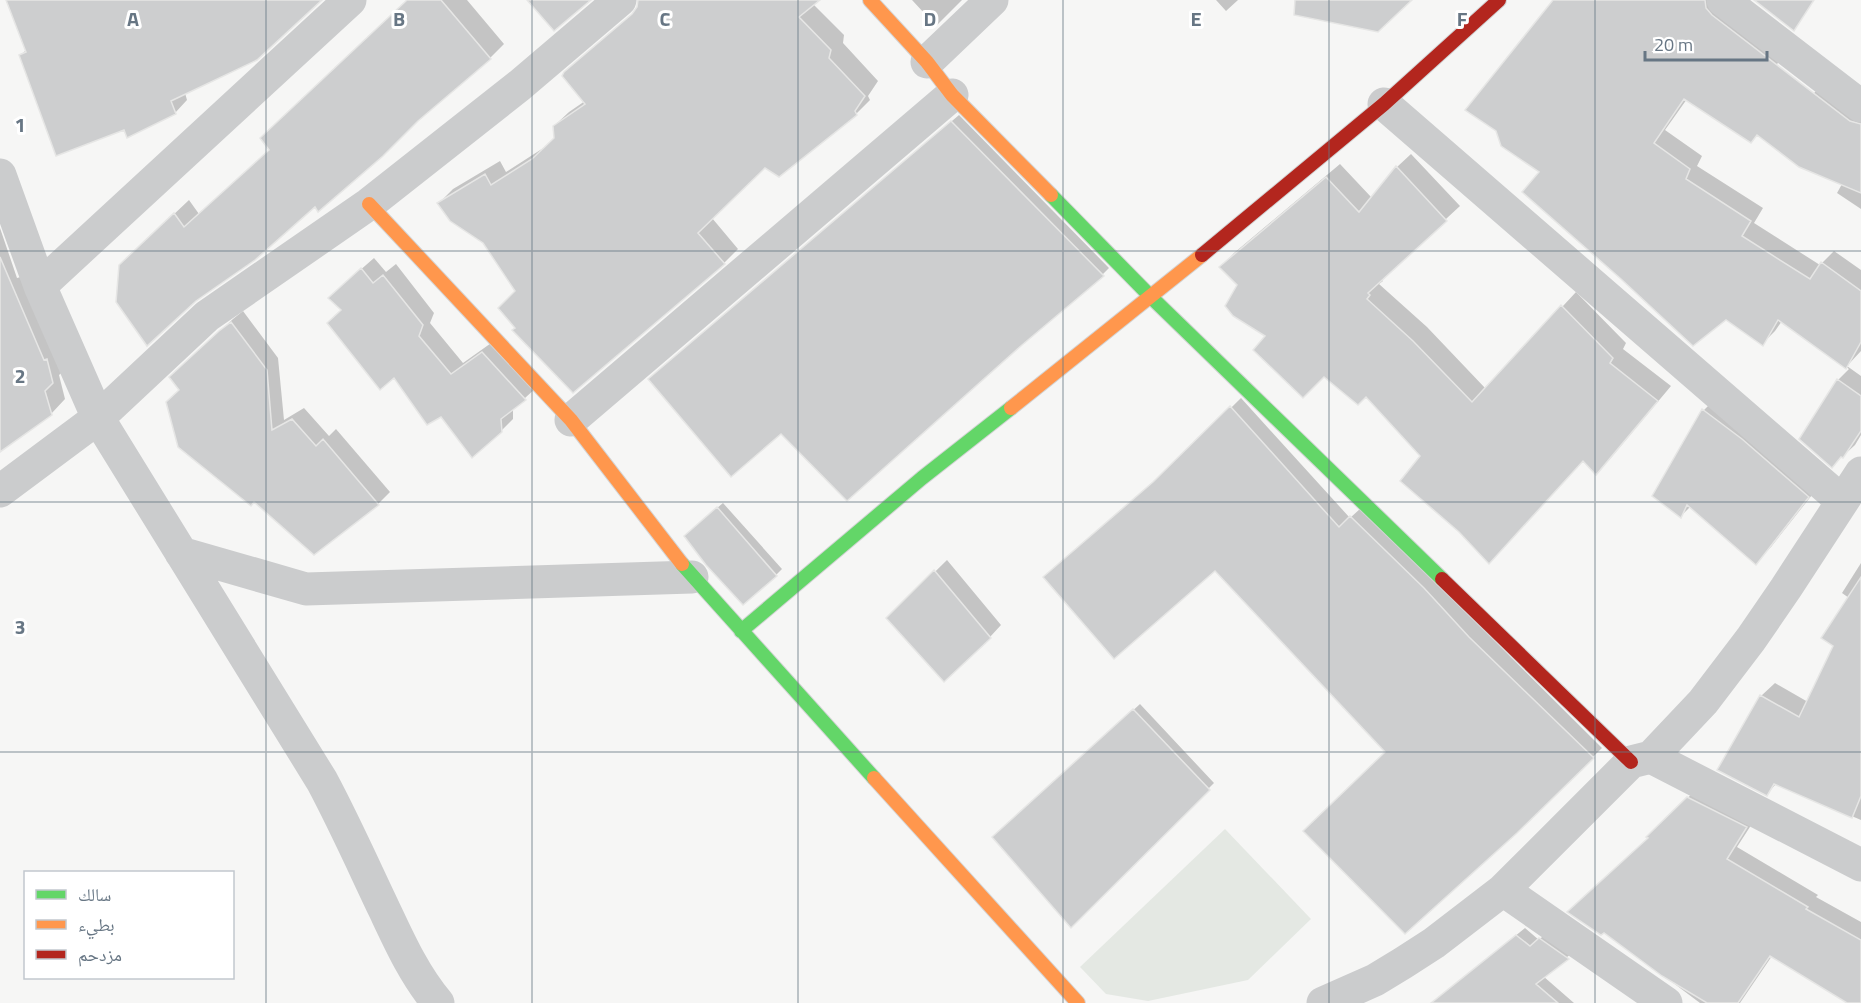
<svg xmlns="http://www.w3.org/2000/svg" width="1861" height="1003" viewBox="0 0 1861 1003" font-family="'Titillium Web','Noto Naskh Arabic',sans-serif">
	<rect width="100%" height="100%" fill="#f6f6f5"/>
	<path fill="#e4e8e3" d="M 1225,829 L 1311,919 L 1248,980 L 1148,1001 L 1106,994 L 1080,967 Z"/>
	<path fill="#0003" d="M 7,0 L 320,0 L 185,93 L 187,100 L 175,113 L 21,55 L 26,50 Z
		M 408,0 L 467,0 L 504,44 L 490,58 L 315,205 L 135,251 L 189,200 L 199,214 L 271,149 Z
		M 648,0 L 817,0 L 813,4 L 844,35 L 843,43 L 878,81 L 868,96 L 870,100 L 856,114 L 765,166 L 712,218 L 738,249 L 724,263 L 517,328 L 517,291 L 484,242 L 439,203 L 453,189 L 500,161 L 506,172 L 548,145 L 556,137 L 554,126 L 569,112 L 585,101 L 565,73 Z
		M 912,0 L 962,0 L 936,26 Z
		M 1216,0 L 1238,0 L 1226,11 Z
		M 1575,0 L 1716,0 L 1786,50 L 1744,116 L 1687,99 L 1665,130 L 1702,156 L 1697,166 L 1763,208 L 1754,223 L 1820,265 L 1834,251 L 1861,270 L 1861,351 L 1847,366 L 1861,376 L 1861,435 L 1855,445 L 1843,456 L 1838,380 L 1849,369 L 1782,321 L 1775,331 L 1762,344 L 1726,318 L 1541,171 Z
		M 1826,82 L 1861,109 L 1861,209 L 1837,193 L 1842,184 L 1814,93 Z
		M 959,115 L 1109,268 L 1103,274 L 1021,344 L 781,432 L 657,372 Z
		M 1411,154 L 1460,206 L 1381,279 L 1383,281 L 1379,284 L 1427,327 L 1486,389 L 1576,292 L 1626,343 L 1623,349 L 1671,386 L 1610,459 L 1596,472 L 1584,459 L 1422,456 L 1366,395 L 1268,336 L 1239,284 L 1221,267 L 1234,253 L 1340,164 L 1372,198 L 1397,167 Z
		M 0,228 L 17,278 L 28,275 L 67,368 L 59,375 L 65,399 L 51,414 L 0,450 Z
		M 374,258 L 386,272 L 396,264 L 434,313 L 430,323 L 463,363 L 494,341 L 537,387 L 513,409 L 513,419 L 501,431 L 441,415 L 395,376 L 343,310 L 342,286 Z
		M 243,311 L 278,358 L 284,420 L 304,408 L 329,436 L 336,429 L 390,492 L 378,504 L 314,553 L 180,390 L 183,365 L 233,319 Z
		M 1719,395 L 1823,481 L 1771,547 L 1755,563 L 1691,506 L 1680,517 L 1653,496 L 1704,410 Z
		M 1241,398 L 1350,518 L 1361,508 L 1602,748 L 1516,832 L 1386,752 L 1165,473 Z
		M 723,503 L 782,569 L 776,575 L 691,530 Z
		M 947,560 L 1001,625 L 990,637 L 888,618 Z
		M 1861,563 L 1861,820 L 1776,784 L 1767,794 L 1761,696 L 1775,683 L 1808,702 L 1835,645 L 1849,598 L 1842,593 Z
		M 1140,704 L 1214,783 L 1071,926 L 1000,832 Z
		M 1700,786 L 1757,816 L 1737,847 L 1818,895 L 1816,897 L 1861,922 L 1861,1000 L 1858,1003 L 1850,1003 L 1772,956 L 1740,1003 L 1700,1003 L 1604,931 L 1650,837 L 1648,836 Z
		M 1525,928 L 1539,940 L 1548,931 L 1576,950 L 1543,976 L 1574,1003 L 1433,1003 Z"/>
	<path fill="#cdcecf" stroke="#e6e6e5" stroke-width="1.5" d="M 6,0 L 322,0 L 257,60 L 171,101 L 176,114 L 127,138 L 124,130 L 56,156 L 19,55 L 26,52 Z
		M 407,0 L 441,0 L 491,59 L 418,121 L 383,156 L 318,212 L 315,207 L 255,260 L 196,301 L 147,346 L 116,302 L 119,265 L 174,213 L 184,227 L 269,150 L 260,138 Z
		M 527,0 L 591,0 L 554,31 Z
		M 638,0 L 820,0 L 799,17 L 831,50 L 829,58 L 865,96 L 855,111 L 857,115 L 779,177 L 765,168 L 698,233 L 725,264 L 573,393 L 512,330 L 515,328 L 498,308 L 515,291 L 483,243 L 450,221 L 437,203 L 485,174 L 491,185 L 532,159 L 554,138 L 553,126 L 585,104 L 562,76 L 564,72 L 632,14 L 637,7 Z
		M 1295,0 L 1412,0 L 1378,32 L 1294,15 Z
		M 1553,0 L 1705,0 L 1706,8 L 1712,15 L 1850,121 L 1861,124 L 1861,193 L 1799,167 L 1757,135 L 1751,143 L 1684,99 L 1654,143 L 1690,169 L 1686,179 L 1751,221 L 1742,236 L 1810,279 L 1821,262 L 1861,291 L 1861,342 L 1846,369 L 1778,320 L 1763,346 L 1726,320 L 1693,346 L 1621,279 L 1522,192 L 1539,172 L 1501,146 L 1496,131 L 1465,110 Z
		M 1754,0 L 1814,0 L 1794,31 Z
		M 951,121 L 1104,276 L 1022,345 L 847,501 L 781,434 L 731,477 L 648,379 Z
		M 1396,166 L 1447,221 L 1368,293 L 1370,295 L 1367,299 L 1413,341 L 1472,402 L 1561,305 L 1613,358 L 1610,363 L 1658,401 L 1596,475 L 1583,461 L 1489,564 L 1459,532 L 1400,481 L 1420,456 L 1366,397 L 1358,405 L 1324,377 L 1303,398 L 1253,350 L 1265,336 L 1233,316 L 1225,306 L 1237,285 L 1219,267 L 1326,177 L 1359,212 Z
		M 0,257 L 44,360 L 47,359 L 53,383 L 45,391 L 52,415 L 0,452 Z
		M 361,268 L 373,283 L 383,275 L 423,325 L 419,336 L 451,374 L 482,352 L 526,400 L 501,419 L 502,432 L 472,458 L 441,417 L 427,425 L 394,378 L 380,390 L 327,323 L 341,310 L 328,298 Z
		M 231,322 L 267,370 L 272,430 L 292,419 L 316,446 L 323,439 L 379,505 L 314,555 L 254,502 L 251,506 L 178,447 L 166,402 L 179,390 L 169,377 L 219,331 Z
		M 1837,379 L 1861,396 L 1861,431 L 1843,458 L 1841,457 L 1832,468 L 1799,439 Z
		M 1230,406 L 1339,527 L 1350,516 L 1424,588 L 1469,637 L 1594,758 L 1517,833 L 1405,934 L 1303,831 L 1385,752 L 1215,571 L 1114,659 L 1043,577 L 1153,482 Z
		M 1702,409 L 1742,439 L 1809,497 L 1756,565 L 1687,505 L 1681,518 L 1652,496 Z
		M 717,507 L 777,576 L 743,605 L 706,565 L 684,536 Z
		M 934,570 L 991,638 L 944,682 L 886,618 Z
		M 1861,577 L 1861,796 L 1852,818 L 1774,784 L 1767,796 L 1717,770 L 1760,695 L 1799,717 L 1833,646 L 1821,638 Z
		M 1133,709 L 1210,790 L 1071,928 L 992,837 Z
		M 1687,797 L 1747,827 L 1727,859 L 1808,907 L 1806,909 L 1861,940 L 1861,1003 L 1847,1003 L 1770,956 L 1738,1003 L 1707,1003 L 1662,976 L 1604,933 L 1601,935 L 1567,912 L 1648,838 L 1646,837 Z
		M 1516,935 L 1530,946 L 1539,938 L 1569,959 L 1536,984 L 1558,1003 L 1431,1003 Z"/>
	<g fill="none" stroke-linecap="round" stroke-linejoin="round">
		<defs>
			<path id="fast" d="M 1051,195 L 1151,297 L 1442,579
				M 682,564 L 874,778
				M 741,631 L 922,478 L 1011,408"/>
			<path id="slow" d="M 870,0 L 927,62 L 952,95 L 1051,195
				M 369,204 L 571,420 L 682,564
				M 1011,408 L 1202,255
				M 874,778 L 1078,1003"/>
			<path id="jam" d="M 1202,255 L 1384,104 L 1499,0
				M 1442,579 L 1631,762"/>
		</defs>
		<use href="#fast" stroke="#d3d4d5" stroke-width="16"/>
		<use href="#slow" stroke="#d3d4d5" stroke-width="16"/>
		<use href="#jam" stroke="#d3d4d5" stroke-width="16"/>
		<path stroke="#cbcccd" stroke-width="33" d="M 1723,0 L 1861,106
			M 927,62 L 992,0
			M 1384,104 L 1842,501
			M 0,175 L 40,286 L 98,418 L 322,781 C 345,824 364,867 385,911 C 400,943 415,976 438,1003
			M 40,286 L 350,0
			M 571,420 L 952,95
			M 0,491 L 98,418 L 207,316 L 369,204 L 520,85 L 620,0
			M 181,553 L 306,589 L 692,577
			M 1651,757 L 1861,865
			M 1503,890 L 1666,1003
			M 1323,1003 L 1375,980 L 1403,963 L 1434,943 L 1503,890 L 1631,762 L 1651,757 L 1703,702 L 1751,639 L 1786,588 L 1861,473"/>
		<use href="#fast" stroke="#63d668" stroke-width="14"/>
		<use href="#slow" stroke="#ff974d" stroke-width="14"/>
		<use href="#jam" stroke="#b3261e" stroke-width="14"/>
	</g>
	<path fill="none" stroke="#677684" stroke-width="1.5" stroke-opacity="0.55" d="M 266,0 L 266,1003M 532,0 L 532,1003M 798,0 L 798,1003M 1063,0 L 1063,1003M 1329,0 L 1329,1003M 1595,0 L 1595,1003M 0,251 L 1861,251M 0,502 L 1861,502M 0,752 L 1861,752"/>
	<g font-size="20" text-anchor="middle" font-weight="bold" fill="#677684" stroke="#fff" stroke-width="6" stroke-linejoin="round" paint-order="stroke">
		<text x="133" y="26">A</text>
		<text x="399" y="26">B</text>
		<text x="665" y="26">C</text>
		<text x="930" y="26">D</text>
		<text x="1196" y="26">E</text>
		<text x="1462" y="26">F</text>
		<text x="20" y="132">1</text>
		<text x="20" y="383">2</text>
		<text x="20" y="634">3</text>
	</g>
	<rect x="24" y="871" width="210" height="108" fill="#ffffff" stroke="#c2c8ce" stroke-width="1.5"/>
	<rect x="36" y="890" width="30" height="9" fill="#63d668" stroke="#c2c8ce" stroke-width="1.5"/>
	<text x="78" y="901" font-size="18" fill="#677684">سالك</text>
	<rect x="36" y="920" width="30" height="9" fill="#ff974d" stroke="#c2c8ce" stroke-width="1.5"/>
	<text x="78" y="931" font-size="18" fill="#677684">بطيء</text>
	<rect x="36" y="950" width="30" height="9" fill="#b3261e" stroke="#c2c8ce" stroke-width="1.5"/>
	<text x="78" y="961" font-size="18" fill="#677684">مزدحم</text>
	<path d="M1645 51v9h122v-9" fill="none" stroke="#677684" stroke-width="3"/>
	<text x="1654" y="51" font-size="18" fill="#677684" stroke="#ffffff" stroke-width="4.5" paint-order="stroke">20 m</text>
</svg>
